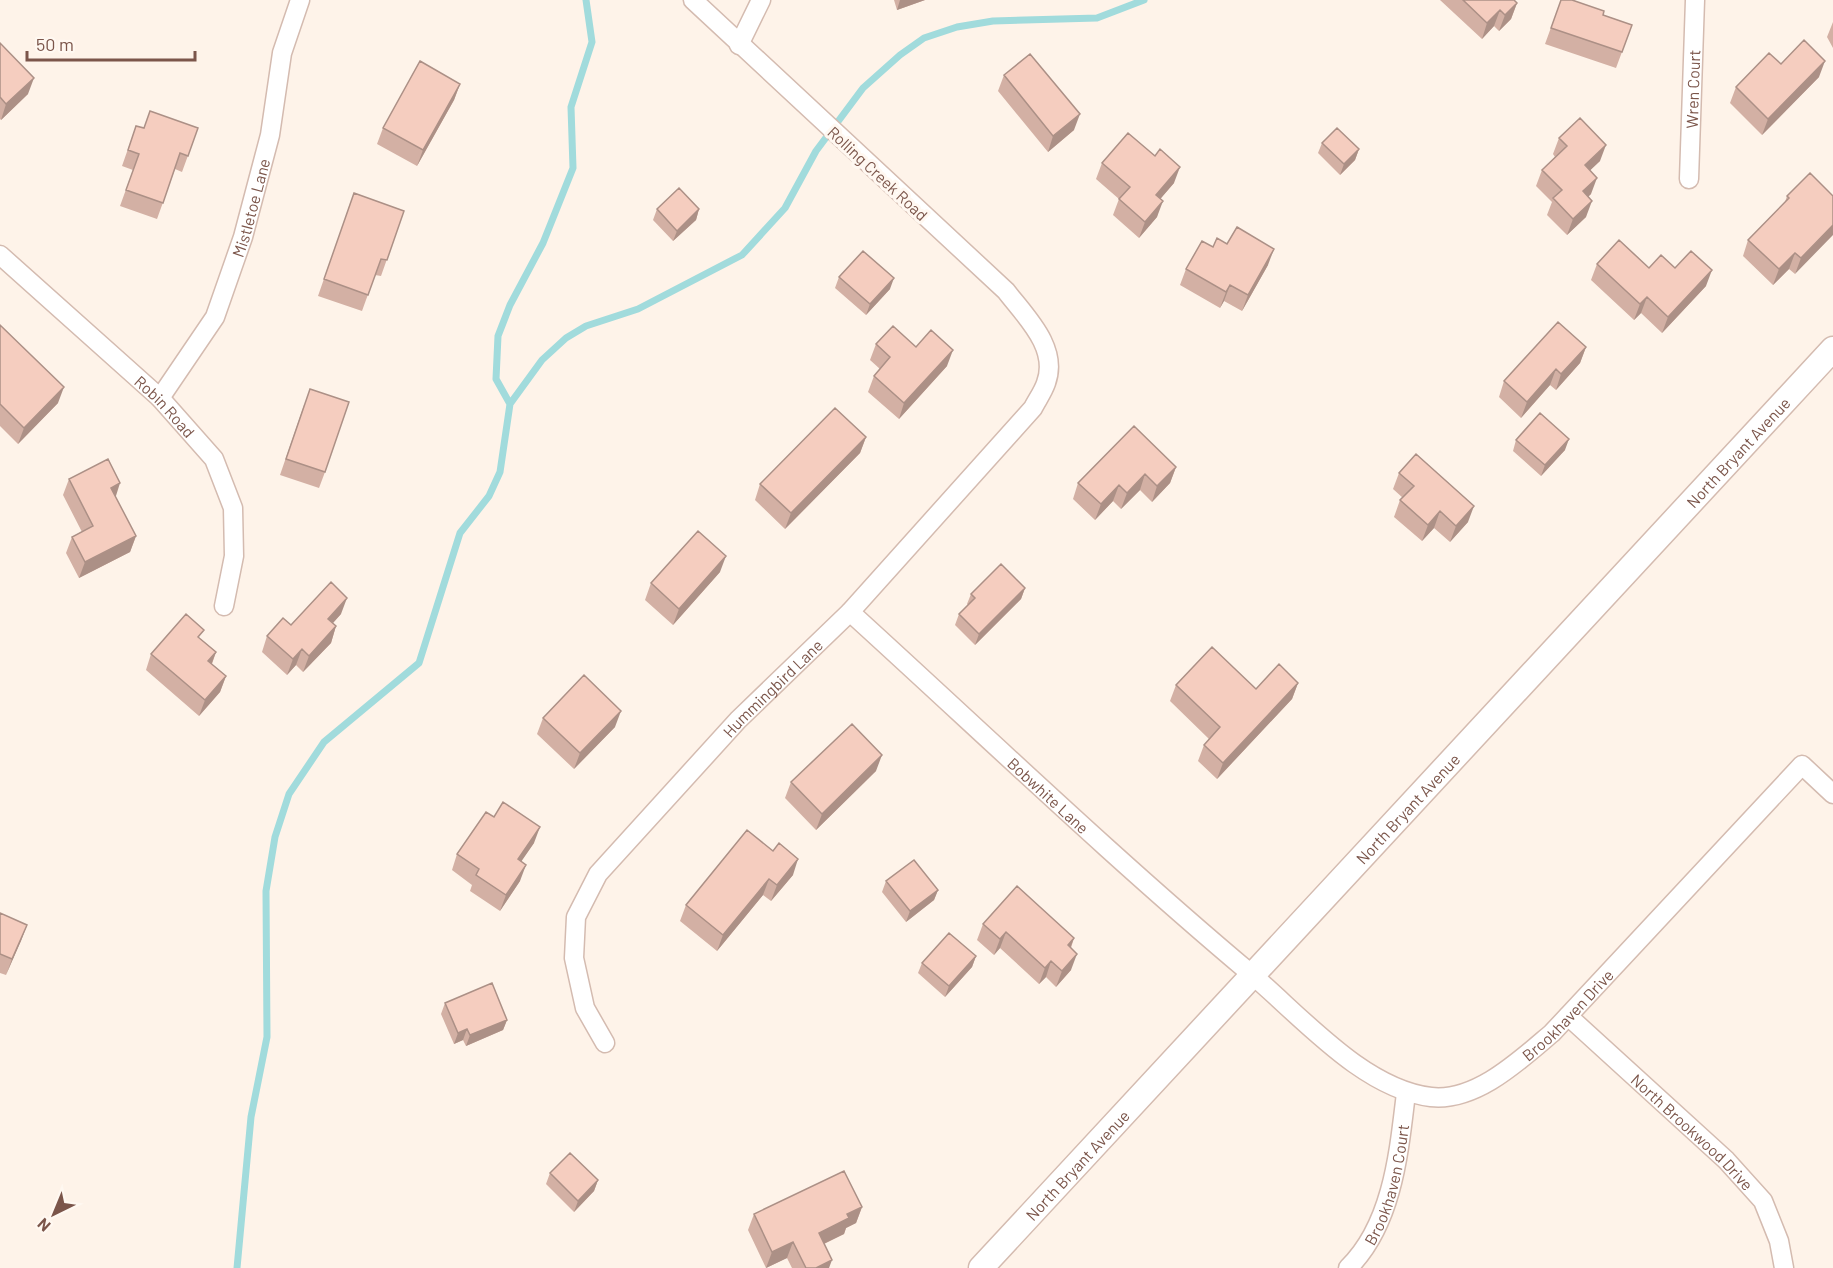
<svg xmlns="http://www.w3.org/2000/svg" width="1833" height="1268" viewBox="0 0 1833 1268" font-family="Barlow,sans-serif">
	<rect width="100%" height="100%" fill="#fef3e9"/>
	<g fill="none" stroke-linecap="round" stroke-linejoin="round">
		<path stroke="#a1dbdc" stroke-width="7" d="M 510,404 L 496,379 L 498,336 L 510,305 L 543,243 L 573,168 L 571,107 L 592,42 L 586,0
			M 237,1268 L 251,1117 L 267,1037 L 266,891 L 275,837 L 289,794 L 324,742 L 419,663 L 460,533 L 489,496 L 500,472 L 510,404 L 542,360 L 566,338 L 586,326 L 638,309 L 742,255 L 785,208 L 816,151 L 863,88 L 900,55 L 924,38 L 957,27 L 993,21 L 1097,18 L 1144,0"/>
		<defs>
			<g id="minor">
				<path d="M 739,45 L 761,0"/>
				<path id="s1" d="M 1689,179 L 1695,0"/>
				<path id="s2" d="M 0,255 L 160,398 L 214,459 L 233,508 L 234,556 L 224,606"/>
				<path id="s3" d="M 160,398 L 215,317 L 243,237 L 270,135 L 282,53 L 300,0"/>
				<path id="s4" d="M 850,612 C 983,733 1113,858 1250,973 C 1301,1016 1363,1089 1431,1097 C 1476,1102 1520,1060 1552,1033 L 1802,765 L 1833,794"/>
				<path id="s5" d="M 1568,1016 L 1726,1160 L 1763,1201 L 1779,1241 L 1784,1268"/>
				<path id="s6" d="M 605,1043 L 585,1008 L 574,958 L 576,917 L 598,874 L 738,720 L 850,612 L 1033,408 C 1037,400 1043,392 1046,383 C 1059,348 1026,317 1006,291 L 693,0"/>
				<path id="s7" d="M 1348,1268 C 1393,1224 1399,1151 1406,1093"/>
			</g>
			<g id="tertiary">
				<path id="s8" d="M 981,1268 L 1833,349"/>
			</g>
		</defs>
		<use href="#minor" stroke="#d4bbb0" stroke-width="21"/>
		<use href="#tertiary" stroke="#d4bbb0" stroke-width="27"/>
		<use href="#minor" stroke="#fff" stroke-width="18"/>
		<use href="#tertiary" stroke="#fff" stroke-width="24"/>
	</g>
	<path fill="#d3b0a4" d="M 894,0 L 925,0 L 897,10 Z
		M 1440,0 L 1514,0 L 1517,3 L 1511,19 L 1499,31 L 1494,26 L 1482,39 Z
		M 1561,0 L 1632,25 L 1616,68 L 1545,44 Z
		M 1833,22 L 1833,48 L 1827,37 Z
		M 0,43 L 28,94 L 1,120 L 0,119 Z
		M 1781,64 L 1819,77 L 1762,135 L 1730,103 L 1736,87 Z
		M 1004,75 L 1074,130 L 1048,152 L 998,91 Z
		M 460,84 L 454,100 L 417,166 L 377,144 L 383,128 Z
		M 136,126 L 144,128 L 198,128 L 182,172 L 175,169 L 157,219 L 120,206 L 133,170 L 122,166 Z
		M 1559,138 L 1600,161 L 1590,170 L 1591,194 L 1588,197 L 1586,217 L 1567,235 L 1547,215 L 1552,202 L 1536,186 L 1542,170 L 1555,157 L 1553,154 Z
		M 1322,143 L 1359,149 L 1355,160 L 1340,175 L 1318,153 Z
		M 1102,163 L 1174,183 L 1160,199 L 1157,217 L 1139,238 L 1113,215 L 1119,199 L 1096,179 Z
		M 354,193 L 404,211 L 381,276 L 375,275 L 362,311 L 318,296 Z
		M 1787,196 L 1833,196 L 1795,274 L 1789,269 L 1773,285 L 1743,256 L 1748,240 L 1785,202 Z
		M 657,209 L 699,209 L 696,220 L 673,241 L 653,220 Z
		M 1227,244 L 1268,265 L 1242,311 L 1224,301 L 1220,308 L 1180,285 L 1186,269 L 1213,247 Z
		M 1597,264 L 1649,268 L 1675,268 L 1706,286 L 1662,333 L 1641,313 L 1634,320 L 1591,280 Z
		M 839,277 L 890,289 L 866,315 L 835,288 Z
		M 0,325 L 58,403 L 18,444 L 0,426 Z
		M 876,344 L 916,347 L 947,366 L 899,419 L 868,392 L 874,376 L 880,369 L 870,360 Z
		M 1586,347 L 1580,363 L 1556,390 L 1550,385 L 1521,418 L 1499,397 L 1504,381 Z
		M 304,405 L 325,472 L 319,488 L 280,475 Z
		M 866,437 L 860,453 L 785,529 L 755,500 L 760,484 Z
		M 1516,440 L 1565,450 L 1541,476 L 1513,451 Z
		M 1176,467 L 1170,483 L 1152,502 L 1140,490 L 1121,509 L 1113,501 L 1095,520 L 1073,499 L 1078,483 Z
		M 1399,473 L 1468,522 L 1450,542 L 1434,528 L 1422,541 L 1394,517 L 1400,500 L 1403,498 L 1393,489 Z
		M 69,479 L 115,496 L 136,536 L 130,552 L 79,578 L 66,553 L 72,537 L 82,532 L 63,495 Z
		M 720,572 L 673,625 L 645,600 L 651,583 Z
		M 1025,588 L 1021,599 L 975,645 L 955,625 L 959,614 L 968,605 L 967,604 L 971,594 Z
		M 341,614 L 333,623 L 336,626 L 331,643 L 303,672 L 296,665 L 287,675 L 262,652 L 267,636 L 291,625 Z
		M 201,639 L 216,652 L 212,664 L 226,676 L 220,692 L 199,716 L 146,670 L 151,654 Z
		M 1298,683 L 1292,699 L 1217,779 L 1198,761 L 1204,745 L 1209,739 L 1170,701 L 1176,685 L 1256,689 Z
		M 543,718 L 615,727 L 574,769 L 537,734 Z
		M 876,771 L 816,830 L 785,798 L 791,782 Z
		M 747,830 L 793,875 L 771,901 L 763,895 L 717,951 L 680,921 L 686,905 Z
		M 534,843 L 521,861 L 520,881 L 500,911 L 470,891 L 472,885 L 452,870 L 457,854 Z
		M 886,881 L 938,890 L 934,900 L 906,922 L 882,892 Z
		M 0,913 L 27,925 L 6,975 L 0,973 Z
		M 983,924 L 1074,938 L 1071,948 L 1071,970 L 1056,987 L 1046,977 L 1039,984 L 1000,948 L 994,955 L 977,940 Z
		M 976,956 L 972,967 L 945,997 L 918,973 L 922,963 Z
		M 445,1003 L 507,1020 L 503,1030 L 466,1046 L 463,1040 L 454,1044 L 441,1014 Z
		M 550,1173 L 598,1180 L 594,1191 L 574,1212 L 546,1184 Z
		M 862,1207 L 856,1223 L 846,1228 L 844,1234 L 824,1244 L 829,1268 L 792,1268 L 787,1258 L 766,1268 L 748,1230 L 754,1214 Z"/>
	<path fill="#ac9086" d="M 900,0 L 925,0 L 897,10 Z
		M 1517,3 L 1511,19 L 1499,31 L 1505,15 Z
		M 1500,10 L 1494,26 L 1482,39 L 1487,23 Z
		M 1825,61 L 1819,77 L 1762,135 L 1768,119 Z
		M 34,78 L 28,94 L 1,120 L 6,104 Z
		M 460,84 L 454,100 L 417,166 L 423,150 Z
		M 1080,114 L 1074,130 L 1048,152 L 1053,136 Z
		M 1606,145 L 1600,161 L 1579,181 L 1585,165 Z
		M 1359,149 L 1355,160 L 1340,175 L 1344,164 Z
		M 1180,167 L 1174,183 L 1150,211 L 1156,195 Z
		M 1597,178 L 1591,194 L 1577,207 L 1583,191 Z
		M 1163,201 L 1157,217 L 1139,238 L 1145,222 Z
		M 1592,201 L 1586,217 L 1567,235 L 1573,219 Z
		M 699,209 L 696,220 L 673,241 L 677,231 Z
		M 1833,225 L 1833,235 L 1795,274 L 1801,258 Z
		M 1274,249 L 1268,265 L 1242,311 L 1248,295 Z
		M 1795,253 L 1789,269 L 1773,285 L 1779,269 Z
		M 1712,270 L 1706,286 L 1662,333 L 1668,317 Z
		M 894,278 L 890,289 L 866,315 L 870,304 Z
		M 1230,285 L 1224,301 L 1220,308 L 1226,292 Z
		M 1647,297 L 1641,313 L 1634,320 L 1640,304 Z
		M 1586,347 L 1580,363 L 1556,390 L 1561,374 Z
		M 953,350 L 947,366 L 899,419 L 904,403 Z
		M 1556,369 L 1550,385 L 1521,418 L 1527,402 Z
		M 64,387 L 58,403 L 18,444 L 24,428 Z
		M 866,437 L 860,453 L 785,529 L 791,513 Z
		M 1569,439 L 1565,450 L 1541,476 L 1545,465 Z
		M 1176,467 L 1170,483 L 1152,502 L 1157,486 Z
		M 1145,474 L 1140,490 L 1121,509 L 1127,493 Z
		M 120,483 L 115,499 L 111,488 Z
		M 1119,485 L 1113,501 L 1095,520 L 1101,504 Z
		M 1474,506 L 1468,522 L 1450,542 L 1456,526 Z
		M 1440,511 L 1434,528 L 1422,541 L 1428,525 Z
		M 136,536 L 130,552 L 79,578 L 85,562 Z
		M 726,556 L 720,572 L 673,625 L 679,609 Z
		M 1025,588 L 1021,599 L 975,645 L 979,634 Z
		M 347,598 L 341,614 L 322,635 L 328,619 Z
		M 336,626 L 331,643 L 303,672 L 309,656 Z
		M 302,649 L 296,665 L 287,675 L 293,659 Z
		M 216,652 L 210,668 L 208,661 Z
		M 226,676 L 220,692 L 199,716 L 205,700 Z
		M 1298,683 L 1292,699 L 1217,779 L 1223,763 Z
		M 621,711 L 615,727 L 574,769 L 580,753 Z
		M 882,755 L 876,771 L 816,830 L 822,814 Z
		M 540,827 L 534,843 L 512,875 L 518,859 Z
		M 798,859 L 793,875 L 771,901 L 777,885 Z
		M 526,865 L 520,881 L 500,911 L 506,895 Z
		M 769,879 L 763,895 L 717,951 L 723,935 Z
		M 938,890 L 934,900 L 906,922 L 910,911 Z
		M 27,925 L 21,941 L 6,975 L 12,959 Z
		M 1006,932 L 1000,948 L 994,955 L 1000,939 Z
		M 1074,938 L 1068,954 L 1068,945 Z
		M 1077,954 L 1071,970 L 1056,987 L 1062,971 Z
		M 976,956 L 972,967 L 945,997 L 949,986 Z
		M 1051,961 L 1046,977 L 1039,984 L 1045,968 Z
		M 507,1020 L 503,1030 L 466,1046 L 470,1035 Z
		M 467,1029 L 463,1040 L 454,1044 L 458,1033 Z
		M 598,1180 L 594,1191 L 574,1212 L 578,1201 Z
		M 862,1207 L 856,1223 L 846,1228 L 844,1234 L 813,1249 L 819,1233 L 847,1214 Z
		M 793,1242 L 787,1258 L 766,1268 L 772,1252 Z
		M 832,1260 L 829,1268 L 816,1268 Z"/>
	<path fill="#f5cdbf" stroke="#ac9086" stroke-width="1.5" d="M 1463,0 L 1514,0 L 1517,3 L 1505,15 L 1500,10 L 1487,23 Z
		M 1561,0 L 1572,0 L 1604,11 L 1603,15 L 1632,25 L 1622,52 L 1551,28 Z
		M 1804,40 L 1825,61 L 1768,119 L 1736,87 L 1769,53 L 1781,64 Z
		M 0,43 L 34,78 L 6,104 L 0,97 Z
		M 1030,54 L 1080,114 L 1053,136 L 1004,75 Z
		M 420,61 L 460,84 L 423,150 L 383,128 Z
		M 150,111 L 198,128 L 188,156 L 180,153 L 163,203 L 126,190 L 139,154 L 128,150 L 136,126 L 144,128 Z
		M 1580,118 L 1606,145 L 1585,165 L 1597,178 L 1583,191 L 1592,201 L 1573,219 L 1553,198 L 1562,190 L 1542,170 L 1567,146 L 1559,138 Z
		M 1337,128 L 1359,149 L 1344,164 L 1322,143 Z
		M 1128,133 L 1155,156 L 1160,149 L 1180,167 L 1156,195 L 1163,201 L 1145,222 L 1119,199 L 1130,187 L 1102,163 Z
		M 1810,173 L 1833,196 L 1833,225 L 1801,258 L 1795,253 L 1779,269 L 1748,240 L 1789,198 L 1787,196 Z
		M 679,188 L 699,209 L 677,231 L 657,209 Z
		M 354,193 L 404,211 L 387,260 L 381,259 L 368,295 L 324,279 Z
		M 1237,227 L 1274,249 L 1248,295 L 1230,285 L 1226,292 L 1186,269 L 1202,241 L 1213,247 L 1217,238 L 1227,244 Z
		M 1619,240 L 1649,268 L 1661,255 L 1675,268 L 1691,251 L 1712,270 L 1668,317 L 1647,297 L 1640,304 L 1597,264 Z
		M 863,251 L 894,278 L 870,304 L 839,277 Z
		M 1558,322 L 1586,347 L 1561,374 L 1556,369 L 1527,402 L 1504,381 Z
		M 0,325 L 64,387 L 24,428 L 0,404 Z
		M 893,326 L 916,347 L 931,330 L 953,350 L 904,403 L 874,376 L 890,357 L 876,344 Z
		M 310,389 L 349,402 L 325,472 L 286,459 Z
		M 835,408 L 866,437 L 791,513 L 760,484 Z
		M 1540,413 L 1569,439 L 1545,465 L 1516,440 Z
		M 1134,426 L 1176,467 L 1157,486 L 1145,474 L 1127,493 L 1119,485 L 1101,504 L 1078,483 Z
		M 1416,454 L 1474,506 L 1456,526 L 1440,511 L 1428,525 L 1400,500 L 1414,486 L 1399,473 Z
		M 108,459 L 120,483 L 111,488 L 136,536 L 85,562 L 72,537 L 93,526 L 69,479 Z
		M 698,531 L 726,556 L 679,609 L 651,583 Z
		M 1001,564 L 1025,588 L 979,634 L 959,614 L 975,598 L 971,594 Z
		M 331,582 L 347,598 L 328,619 L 336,626 L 309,656 L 302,649 L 293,659 L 267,636 L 283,618 L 291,625 Z
		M 186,614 L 204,630 L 198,637 L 216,652 L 208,661 L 226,676 L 205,700 L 151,654 Z
		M 1212,647 L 1256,689 L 1279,664 L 1298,683 L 1223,763 L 1204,745 L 1220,727 L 1176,685 Z
		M 584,675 L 621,711 L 580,753 L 543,718 Z
		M 852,724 L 882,755 L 822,814 L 791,782 Z
		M 503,802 L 540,827 L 518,859 L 526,865 L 506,895 L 476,875 L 479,869 L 457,854 L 486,812 L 494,817 Z
		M 747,830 L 773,851 L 779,843 L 798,859 L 777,885 L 769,879 L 723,935 L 686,905 Z
		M 914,860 L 938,890 L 910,911 L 886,881 Z
		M 1017,886 L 1074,938 L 1068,945 L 1077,954 L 1062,971 L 1051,961 L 1045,968 L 1006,932 L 1000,939 L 983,924 Z
		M 0,913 L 27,925 L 12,959 L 0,954 Z
		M 949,933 L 976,956 L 949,986 L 922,963 Z
		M 492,983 L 507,1020 L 470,1035 L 467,1029 L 458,1033 L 445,1003 Z
		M 570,1153 L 598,1180 L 578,1201 L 550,1173 Z
		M 844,1171 L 862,1207 L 847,1214 L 849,1218 L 819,1233 L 832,1260 L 816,1268 L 806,1268 L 793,1242 L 772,1252 L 754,1214 Z"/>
	<g text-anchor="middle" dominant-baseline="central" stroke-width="6" stroke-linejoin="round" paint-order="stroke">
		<g font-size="16" fill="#7b554a" stroke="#fff8f1">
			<text stroke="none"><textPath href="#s1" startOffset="90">Wren Court</textPath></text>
			<text transform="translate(878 173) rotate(43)">Rolling Creek Road</text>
			<text stroke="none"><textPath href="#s3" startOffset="213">Mistletoe Lane</textPath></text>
			<text stroke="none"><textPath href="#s2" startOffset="224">Robin Road</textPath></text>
			<text stroke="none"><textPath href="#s8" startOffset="1113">North Bryant Avenue</textPath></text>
			<text stroke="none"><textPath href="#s6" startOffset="436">Hummingbird Lane</textPath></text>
			<text stroke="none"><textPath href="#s4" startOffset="270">Bobwhite Lane</textPath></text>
			<text stroke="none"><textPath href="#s8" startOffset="627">North Bryant Avenue</textPath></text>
			<text stroke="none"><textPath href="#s4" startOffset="926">Brookhaven Drive</textPath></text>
			<text stroke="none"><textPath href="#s5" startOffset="170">North Brookwood Drive</textPath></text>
			<text stroke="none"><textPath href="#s8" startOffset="141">North Bryant Avenue</textPath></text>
			<text stroke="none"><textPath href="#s7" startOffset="94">Brookhaven Court</textPath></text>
		</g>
	</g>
	<g transform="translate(54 1214) rotate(223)" stroke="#fff8f1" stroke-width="4.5" paint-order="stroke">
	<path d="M0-4.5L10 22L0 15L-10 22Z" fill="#7b554a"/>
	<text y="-9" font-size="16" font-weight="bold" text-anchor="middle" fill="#7b554a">N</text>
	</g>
	<path d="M27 51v9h168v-9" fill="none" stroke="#7b554a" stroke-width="3"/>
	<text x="36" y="51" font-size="18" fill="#7b554a" stroke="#fff8f1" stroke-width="4.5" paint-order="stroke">50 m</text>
</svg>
